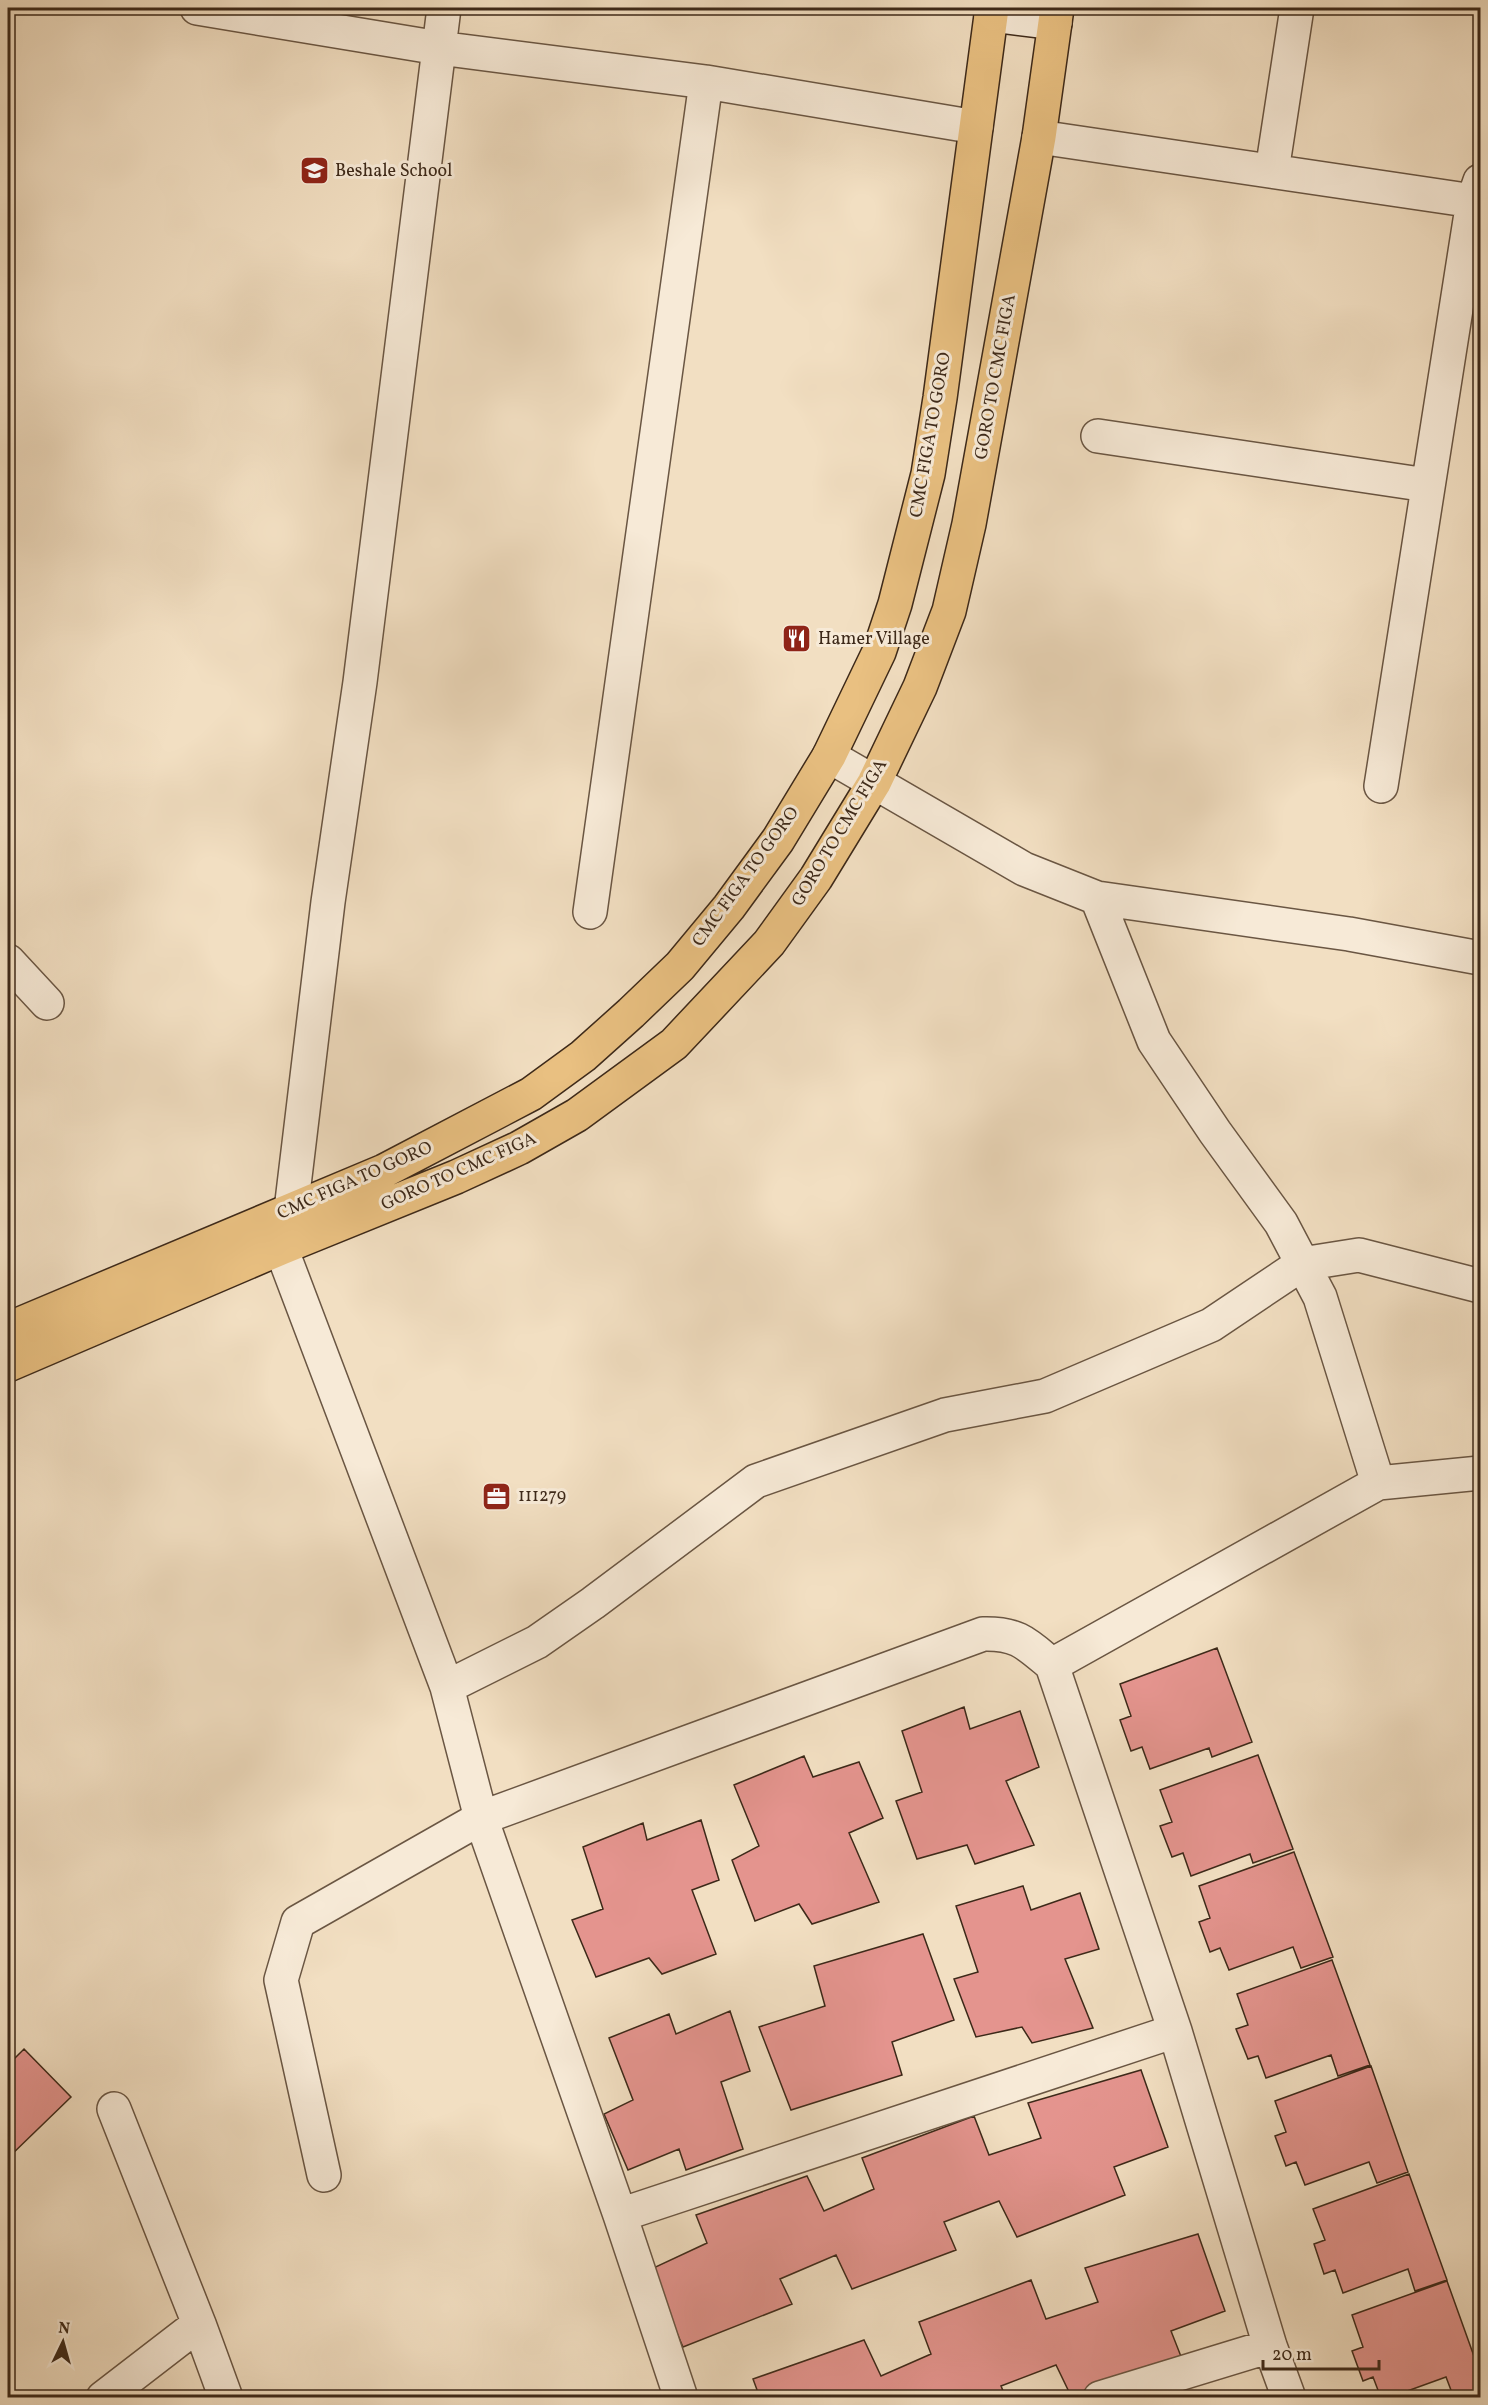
<svg xmlns="http://www.w3.org/2000/svg" width="1488" height="2405" viewBox="0 0 1488 2405" font-family="Vollkorn,serif">
	<rect width="100%" height="100%" fill="#f2dfc2"/>
	<filter id="stains"><feTurbulence type="fractalNoise" baseFrequency=".00333" numOctaves="4"/><feColorMatrix values="0 0 0 0 .2 0 0 0 0 .09 0 0 0 0 .02 0 0 0 .5 -.17"/></filter>
	<radialGradient id="worn" r=".72"><stop offset=".6" stop-color="#630" stop-opacity="0"/><stop offset="1" stop-color="#630" stop-opacity=".3"/></radialGradient>
	<path fill="#e4948e" stroke="#3d2919" stroke-width="1.5" d="M 1217,1648 L 1252,1742 L 1212,1757 L 1209,1748 L 1150,1769 L 1142,1747 L 1131,1751 L 1120,1720 L 1131,1716 L 1120,1684 Z
		M 964,1707 L 970,1729 L 1020,1711 L 1039,1767 L 1006,1781 L 1034,1845 L 975,1864 L 967,1845 L 917,1859 L 896,1801 L 922,1792 L 902,1731 Z
		M 1258,1755 L 1293,1849 L 1253,1863 L 1250,1854 L 1191,1876 L 1183,1853 L 1172,1857 L 1160,1826 L 1172,1822 L 1160,1790 Z
		M 804,1756 L 813,1777 L 859,1762 L 883,1818 L 849,1833 L 879,1902 L 812,1924 L 799,1904 L 755,1921 L 732,1860 L 759,1846 L 734,1785 Z
		M 701,1820 L 719,1880 L 692,1890 L 716,1954 L 662,1974 L 649,1958 L 596,1977 L 572,1920 L 603,1909 L 583,1847 L 643,1823 L 647,1840 Z
		M 1294,1852 L 1333,1957 L 1301,1968 L 1293,1947 L 1229,1970 L 1220,1948 L 1210,1952 L 1199,1922 L 1210,1918 L 1199,1886 Z
		M 1023,1886 L 1031,1910 L 1080,1893 L 1099,1949 L 1065,1959 L 1093,2028 L 1032,2043 L 1022,2027 L 976,2037 L 954,1979 L 978,1972 L 956,1906 Z
		M 923,1934 L 954,2020 L 892,2042 L 902,2075 L 791,2110 L 759,2027 L 825,2006 L 814,1966 Z
		M 1332,1960 L 1370,2065 L 1338,2076 L 1331,2055 L 1266,2078 L 1258,2056 L 1248,2059 L 1236,2029 L 1248,2025 L 1237,1994 Z
		M 730,2011 L 750,2071 L 721,2082 L 743,2149 L 686,2170 L 679,2149 L 628,2170 L 604,2114 L 633,2100 L 609,2038 L 669,2014 L 676,2034 Z
		M 24,2049 L 71,2097 L 8,2158 L 8,2065 Z
		M 1371,2066 L 1408,2172 L 1377,2183 L 1369,2162 L 1305,2185 L 1296,2162 L 1286,2166 L 1275,2136 L 1286,2132 L 1275,2101 Z
		M 1141,2070 L 1168,2147 L 1114,2167 L 1125,2195 L 1017,2237 L 999,2201 L 944,2222 L 956,2250 L 852,2289 L 836,2255 L 780,2279 L 792,2304 L 683,2347 L 649,2270 L 707,2243 L 696,2215 L 807,2176 L 824,2211 L 874,2189 L 862,2158 L 974,2116 L 989,2155 L 1041,2138 L 1028,2103 Z
		M 1409,2174 L 1447,2280 L 1415,2291 L 1408,2269 L 1343,2293 L 1335,2270 L 1324,2274 L 1314,2244 L 1325,2240 L 1313,2209 Z
		M 1198,2234 L 1225,2311 L 1171,2331 L 1182,2359 L 1083,2398 L 1072,2398 L 1056,2365 L 1001,2386 L 1006,2398 L 760,2398 L 753,2379 L 864,2340 L 881,2376 L 931,2354 L 919,2322 L 1031,2280 L 1046,2319 L 1098,2302 L 1085,2268 Z
		M 1447,2281 L 1480,2373 L 1480,2388 L 1454,2398 L 1446,2377 L 1388,2398 L 1381,2398 L 1373,2377 L 1363,2381 L 1352,2351 L 1363,2347 L 1352,2315 Z
		M 1480,2391 L 1480,2398 L 1463,2398 Z"/>
	<g fill="none" stroke-linecap="round" stroke-linejoin="round">
		<defs>
			<path id="minor" d="M 197,8 L 439,48 L 706,82 L 976,127
				M 1039,137 L 1480,202
				M 1272,171 L 1297,8
				M 1098,436 L 1427,485
				M 829,756 L 1024,869 L 1097,898 L 1349,934 L 1480,958
				M 1381,786 L 1473,201 L 1480,181
				M 1097,898 L 1154,1041 L 1215,1132 L 1281,1223 L 1320,1297 L 1378,1483
				M 590,912 L 706,82
				M 8,961 L 47,1003
				M 291,1210 L 328,902 L 360,682 L 444,8
				M 281,1248 L 447,1687 L 481,1818 L 298,1922 L 281,1980 L 324,2175
				M 1052,1665 L 1378,1483 L 1480,1473
				M 447,1687 L 537,1642 L 593,1603 L 756,1481 L 945,1415 L 1045,1396 L 1211,1325 L 1302,1264 L 1359,1255 L 1480,1286
				M 620,2215 L 1175,2031
				M 199,2324 L 226,2398
				M 103,2398 L 199,2324 L 114,2109
				M 681,2398 L 620,2215 L 481,1818 L 983,1634 C 1018,1633 1027,1644 1052,1665 L 1175,2031 L 1270,2346 L 1289,2398
				M 1100,2398 L 1270,2346"/>
			<path id="secondary" d="M 991,15 L 1055,23"/>
			<path id="primary" d="M 8,1329 L 384,1171 L 531,1094 L 583,1056 L 631,1013 L 680,966 L 729,907 L 778,840 L 829,756 L 879,652 L 895,604 L 928,474 L 940,398 L 992,8
				M 8,1365 L 281,1248 L 456,1177 L 519,1148 L 577,1115 L 674,1044 L 769,943 L 816,878 L 874,783 L 920,687 L 949,611 L 969,524 L 1039,137 L 1057,8"/>
		</defs>
		<use href="#minor" stroke="#6a5643" stroke-width="36"/>
		<use href="#secondary" stroke="#3d2919" stroke-width="36"/>
		<use href="#primary" stroke="#3d2919" stroke-width="36"/>
		<use href="#minor" stroke="#f7ead7" stroke-width="33"/>
		<use href="#secondary" stroke="#f7ead7" stroke-width="33"/>
		<use href="#primary" stroke="#e9c081" stroke-width="33"/>
	</g>
	<defs>
		<symbol id="school-square" viewBox="-11 -11 22 22"><rect x="-9" y="-9" width="18" height="18" rx="4" fill="#8f2418" stroke="#f7ead7"/><path d="M0-5L7-2L0 1L-7-2ZM-4 1L0 2.5L4 1V4Q0 6-4 4Z" fill="#fff"/></symbol>
		<symbol id="restaurant-square" viewBox="-11 -11 22 22"><rect x="-9" y="-9" width="18" height="18" rx="4" fill="#8f2418" stroke="#f7ead7"/><path d="M-5-6h1v4h1v-4h1v4h1v-4h1v5L-1.5 .5V6h-2V.5L-5-1ZM5-6V6H3V1.5H1.5Q1.5-4 5-6Z" fill="#fff"/></symbol>
		<symbol id="office-square" viewBox="-11 -11 22 22"><rect x="-9" y="-9" width="18" height="18" rx="4" fill="#8f2418" stroke="#f7ead7"/><path d="M-6-3h4V-5.5h4V-3h4V5H-6ZM-1-4.5V-3h2v-1.5ZM-6 0V1H6V0Z" fill="#fff"/></symbol>
	</defs>
	<g fill-rule="evenodd">
		<use href="#school-square" x="298" y="154" width="33" height="33"/>
		<use href="#restaurant-square" x="780" y="622" width="33" height="33"/>
		<use href="#office-square" x="480" y="1480" width="33" height="33"/>
	</g>
	<g text-anchor="middle" dominant-baseline="central" stroke-width="6" stroke-linejoin="round" paint-order="stroke">
		<g font-size="18" fill="#3d2919" stroke="#f7ead7" text-anchor="start">
			<text x="335" y="171">Beshale School</text>
			<text x="818" y="639">Hamer Village</text>
			<text x="518" y="1496">111279</text>
		</g>
		<g font-size="18" fill="#3d2919" stroke="#f7ead7">
			<text transform="translate(996 377) rotate(-80)">GORO TO CMC FIGA</text>
			<text transform="translate(931 435) rotate(-80)">CMC FIGA TO GORO</text>
			<text transform="translate(840 833) rotate(-59)">GORO TO CMC FIGA</text>
			<text transform="translate(746 877) rotate(-54)">CMC FIGA TO GORO</text>
			<text transform="translate(459 1172) rotate(-24)">GORO TO CMC FIGA</text>
			<text transform="translate(355 1181) rotate(-24)">CMC FIGA TO GORO</text>
		</g>
	</g>
	<rect width="1488" height="2405" fill="none" stroke="#f2dfc2" stroke-width="30"/>
	<rect x="9" y="9" width="1470" height="2387" fill="none" stroke="#3d2919" stroke-width="3"/>
	<rect x="15" y="15" width="1458" height="2375" fill="none" stroke="#3d2919" stroke-width="1.5"/>
	<g transform="translate(63 2342) rotate(5)" stroke="#f7ead7" stroke-width="4.5" paint-order="stroke">
	<path d="M0-4.5L10 22L0 15L-10 22Z" fill="#3d2919"/>
	<text y="-9" font-size="16" font-weight="bold" text-anchor="middle" fill="#3d2919">N</text>
	</g>
	<path d="M1263 2360v9h116v-9" fill="none" stroke="#3d2919" stroke-width="3"/>
	<text x="1272" y="2360" font-size="18" fill="#3d2919" stroke="#f7ead7" stroke-width="4.5" paint-order="stroke">20 m</text>
	<rect width="100%" height="100%" filter="url(#stains)"/>
	<rect width="100%" height="100%" fill="url(#worn)"/>
</svg>
